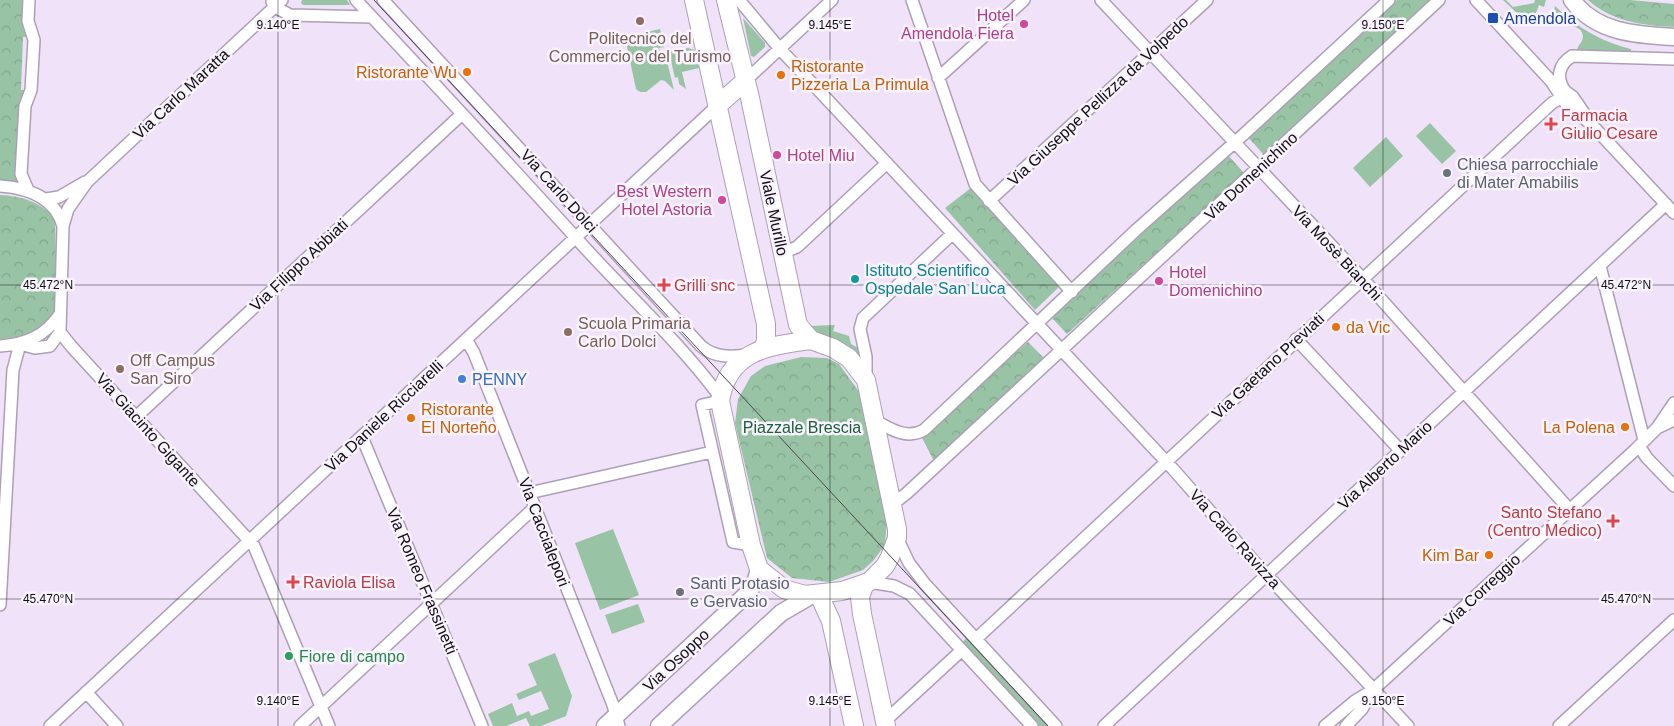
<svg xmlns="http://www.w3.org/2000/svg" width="1674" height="726" viewBox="0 0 1674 726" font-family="Helvetica,sans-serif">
	<defs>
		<pattern id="park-crowns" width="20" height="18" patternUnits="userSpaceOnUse" patternTransform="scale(1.25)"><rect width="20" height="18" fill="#99c3a5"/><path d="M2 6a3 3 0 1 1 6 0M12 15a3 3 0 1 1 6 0" fill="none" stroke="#83a68d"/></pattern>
	</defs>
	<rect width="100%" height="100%" fill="#f0e2f9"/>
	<path fill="#99c3a5" d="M 302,0 L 347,0 L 350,5 L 303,5 L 301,3 Z
		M 1503,0 L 1506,0 L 1513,7 L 1534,3 L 1535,0 L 1546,0 L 1544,7 L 1539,5 L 1534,18 L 1518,14 Z
		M 1555,6 C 1578,28 1600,41 1631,49 L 1631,51 L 1577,51 C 1577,45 1583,43 1583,36 C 1582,24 1564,26 1556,20 L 1554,13 Z
		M 743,18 L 765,43 L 765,47 L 754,57 L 751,56 Z
		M 660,29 L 664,47 L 659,48 L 660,54 L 665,53 L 674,90 L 665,81 L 661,80 L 646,92 L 640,92 L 636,89 L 625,37 Z
		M 688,48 L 695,50 L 699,68 L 682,72 L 686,89 L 679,84 L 678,77 L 675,78 L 669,52 Z
		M 1430,123 L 1456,151 L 1442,164 L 1416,136 Z
		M 1386,137 L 1403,156 L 1370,187 L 1353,168 Z
		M 807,321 L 809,326 L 835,325 L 833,331 L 849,336 L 851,344 L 860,349 L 859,357 L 820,338 L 803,322 Z
		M 613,529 L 639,595 L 600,610 L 575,543 Z
		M 638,604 L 645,622 L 612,634 L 605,615 Z
		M 969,636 L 1051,726 L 1039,726 L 960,644 Z
		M 555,653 L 572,696 L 566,716 L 541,726 L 530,726 L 526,718 L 506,726 L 493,726 L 488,714 L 512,703 L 517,716 L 529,711 L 531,716 L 549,709 L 541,691 L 519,700 L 516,694 L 537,685 L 528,664 Z"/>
	<path fill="url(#park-crowns)" d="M 0,0 L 26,0 L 30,37 L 23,37 L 21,90 L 28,90 L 20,101 L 17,170 L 21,187 L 0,183 Z
		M 1397,0 L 1434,0 L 1264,155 L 1247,136 Z
		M 1588,0 L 1630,0 L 1674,4 L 1674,27 C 1641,25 1613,22 1588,0 Z
		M 1228,155 L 1244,173 L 1067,334 L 1051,317 Z
		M 972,187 L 1059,287 L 1035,310 L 945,208 Z
		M 0,195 C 21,196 43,202 55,220 L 57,302 L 51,319 L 33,335 L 0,343 Z
		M 1028,342 L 1044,358 L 934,461 L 921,436 Z
		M 801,357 L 827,358 L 839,364 L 860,393 L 887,519 L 885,545 L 873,561 L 863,570 L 829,582 L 792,578 L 767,558 L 735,423 L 738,399 L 751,376 L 765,366 Z"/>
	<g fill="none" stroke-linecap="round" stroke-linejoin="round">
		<defs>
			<path id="street" d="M 356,0 C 433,82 510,165 586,249 C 632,299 680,343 721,398
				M 383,0 L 701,346 C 715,358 731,357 748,355
				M 739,0 L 780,49 L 1173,469 L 1259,567 L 1408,726
				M 912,0 L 975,184 L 1072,292
				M 1101,0 L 1362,278 L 1569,509
				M 1476,0 L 1551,81 L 1573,97 L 1586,116
				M 272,2 L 275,7 L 290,15 L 372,17
				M 938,78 L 1024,0
				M 745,81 L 832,0
				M 1551,81 L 1566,104 L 1591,124 L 1674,213
				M 1565,91 C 1556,78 1558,65 1572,56 L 1674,59
				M 0,186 C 28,188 55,197 63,226 L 60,332 L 71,346 L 254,546 L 329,726
				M 28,190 L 21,174 L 25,106 L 31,90 L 34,40 L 28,21 L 29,0
				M 46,199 L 59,197 L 85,182
				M 989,201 L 1207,0
				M 63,226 L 68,209 L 87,182 L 282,0
				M 782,253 L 797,247 L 887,163
				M 1600,266 L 1644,440
				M 466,339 L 474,353 L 613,705 L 619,726
				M 1296,339 L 1400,450
				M 20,344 L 35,348 L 50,346 L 60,332
				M 0,346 C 27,344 45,336 60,314
				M 866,380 L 866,357 L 860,329 L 863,318 L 952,234
				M 720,401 L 702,405 L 733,542 L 751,545
				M 137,416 L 462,114
				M 874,420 C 891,429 906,440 924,430 L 1135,231 L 1243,135 L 1389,0
				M 1657,428 L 1674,420
				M 362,437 L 482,726
				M 1639,446 L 1647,458 L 1674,486
				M 529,493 L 712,452
				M 893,504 L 907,493 L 1439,0
				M 897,538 L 909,563 L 925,584 L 1056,726
				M 869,582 L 894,586 L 910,594 L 1032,726
				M 0,605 L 13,370 L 20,344
				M 976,639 L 1552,103 L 1559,99 L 1563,100
				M 86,692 L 117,726
				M 885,721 L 962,650
				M 50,726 L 717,106
				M 300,726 L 534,508
				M 1104,726 L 1666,204
				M 1325,726 L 1355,701 L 1373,690 L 1635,450 L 1657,428 L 1674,403
				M 1346,726 L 1362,709 L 1372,692
				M 1559,726 L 1674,620"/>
			<path id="secondary" d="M 1572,0 C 1596,33 1637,35 1674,37
				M 605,726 L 748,593 L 756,580 L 759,569
				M 659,726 L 781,613 L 812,595"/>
			<path id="primary" d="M 694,0 L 766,324 L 766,342 L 763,348
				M 726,0 L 750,98 L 798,325 L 811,340
				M 717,106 L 745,81
				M 811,340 L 833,348 L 849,358 L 866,380 L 897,529 L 897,538 L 890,557 L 885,566 L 869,582 L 842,591 L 805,595 L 784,589 L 759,569 L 751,545 L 720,401 C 728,350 769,346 811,340 Z
				M 865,583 L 860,597 L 862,614 L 886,726
				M 819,595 L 831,621 L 854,726"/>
		</defs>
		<use href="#street" stroke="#ada0b5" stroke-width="14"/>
		<use href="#secondary" stroke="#ada0b5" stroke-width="19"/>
		<use href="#primary" stroke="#ada0b5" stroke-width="20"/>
		<use href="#street" stroke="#fff" stroke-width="11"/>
		<use href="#secondary" stroke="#fff" stroke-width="16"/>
		<use href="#primary" stroke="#fff" stroke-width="18"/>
		<path stroke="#4d4551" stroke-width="1" d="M 374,0 L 1048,726"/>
	</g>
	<path fill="none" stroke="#120d14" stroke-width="1" stroke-opacity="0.45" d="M 278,0 L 278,726M 830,0 L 830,726M 1383,0 L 1383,726M 0,285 L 1674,285M 0,599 L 1674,599"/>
	<rect fill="#1a4fb4" stroke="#f8f3fc" stroke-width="2" x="1487" y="12" width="12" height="12" rx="2.5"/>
	<g fill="#8d6e63" stroke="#f8f3fc" stroke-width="2">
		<circle cx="640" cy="21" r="5"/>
		<circle cx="568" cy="332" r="5"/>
		<circle cx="120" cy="369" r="5"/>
	</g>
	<g fill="#d1479c" stroke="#f8f3fc" stroke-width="2">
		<circle cx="1024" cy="24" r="5"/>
		<circle cx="777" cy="155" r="5"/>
		<circle cx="722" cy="200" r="5"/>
		<circle cx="1159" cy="281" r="5"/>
	</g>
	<g fill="#e8710a" stroke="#f8f3fc" stroke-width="2">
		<circle cx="467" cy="72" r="5"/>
		<circle cx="781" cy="75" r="5"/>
		<circle cx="1336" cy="327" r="5"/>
		<circle cx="411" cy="418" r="5"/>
		<circle cx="1625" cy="427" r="5"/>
		<circle cx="1489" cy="555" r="5"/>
	</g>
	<g fill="#e0444e" stroke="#f8f3fc" stroke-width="2">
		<path d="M1548.5 116.5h5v5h5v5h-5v5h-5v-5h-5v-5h5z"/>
		<path d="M661.5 277.5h5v5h5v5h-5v5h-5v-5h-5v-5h5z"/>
		<path d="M1610.5 513.5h5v5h5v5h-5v5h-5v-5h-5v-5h5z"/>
		<path d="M290.5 574.5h5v5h5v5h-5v5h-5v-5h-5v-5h5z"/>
	</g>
	<g fill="#6b7280" stroke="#f8f3fc" stroke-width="2">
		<circle cx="1447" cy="173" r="5"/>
		<circle cx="680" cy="592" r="5"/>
	</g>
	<circle fill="#0f9aa8" stroke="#f8f3fc" stroke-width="2" cx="855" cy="279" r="5"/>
	<circle fill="#3f7fe0" stroke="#f8f3fc" stroke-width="2" cx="462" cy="379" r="5"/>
	<circle fill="#2e9e5b" stroke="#f8f3fc" stroke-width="2" cx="289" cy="656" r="5"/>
	<g text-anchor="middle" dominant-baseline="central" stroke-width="5" stroke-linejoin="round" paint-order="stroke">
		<g font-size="16" fill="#b23c85" stroke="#f8f3fc" text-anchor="end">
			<text x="1014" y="15">Hotel<tspan x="1014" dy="18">Amendola Fiera</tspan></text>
			<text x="787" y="155" text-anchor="start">Hotel Miu</text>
			<text x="712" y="191">Best Western<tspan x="712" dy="18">Hotel Astoria</tspan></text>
			<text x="1169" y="272" text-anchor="start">Hotel<tspan x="1169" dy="18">Domenichino</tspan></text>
		</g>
		<g font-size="16" fill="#164399" stroke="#f8f3fc" text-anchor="start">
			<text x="1504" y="18">Amendola</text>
		</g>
		<g font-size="16" fill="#785e54" stroke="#f8f3fc" text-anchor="start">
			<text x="640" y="38" text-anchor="middle">Politecnico del<tspan x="640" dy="18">Commercio e del Turismo</tspan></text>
			<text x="578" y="323">Scuola Primaria<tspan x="578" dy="18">Carlo Dolci</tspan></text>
			<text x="130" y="360">Off Campus<tspan x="130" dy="18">San Siro</tspan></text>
		</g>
		<g font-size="16" fill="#c56008" stroke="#f8f3fc" text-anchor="start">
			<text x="791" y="66">Ristorante<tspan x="791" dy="18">Pizzeria La Primula</tspan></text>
			<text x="457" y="72" text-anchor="end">Ristorante Wu</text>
			<text x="1346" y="327">da Vic</text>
			<text x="421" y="409">Ristorante<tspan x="421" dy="18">El Norteño</tspan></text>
			<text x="1615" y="427" text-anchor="end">La Polena</text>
			<text x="1479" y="555" text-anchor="end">Kim Bar</text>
		</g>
		<g font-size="16" fill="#120d14" stroke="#f8f3fc">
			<text transform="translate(181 94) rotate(-43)">Via Carlo Maratta</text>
			<text transform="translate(1098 101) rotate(-43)">Via Giuseppe Pellizza da Volpedo</text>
			<text transform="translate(1251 176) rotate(-43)">Via Domenichino</text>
			<text transform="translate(559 191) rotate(48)">Via Carlo Dolci</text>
			<text transform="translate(774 213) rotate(78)">Viale Murillo</text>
			<text transform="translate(1337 253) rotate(47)">Via Mosè Bianchi</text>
			<text transform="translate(299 265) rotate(-43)">Via Filippo Abbiati</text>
			<text transform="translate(1268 366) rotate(-43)">Via Gaetano Previati</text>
			<text transform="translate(384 416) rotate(-43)">Via Daniele Ricciarelli</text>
			<text transform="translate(148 430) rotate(48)">Via Giacinto Gigante</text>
			<text transform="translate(1385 465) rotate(-43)">Via Alberto Mario</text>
			<text transform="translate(544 532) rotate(69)">Via Caccialepori</text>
			<text transform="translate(1235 539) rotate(48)">Via Carlo Ravizza</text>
			<text transform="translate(422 581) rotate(67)">Via Romeo Frassinetti</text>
			<text transform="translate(1482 590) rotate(-43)">Via Correggio</text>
			<text transform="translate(676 660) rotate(-43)">Via Osoppo</text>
		</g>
		<g font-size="16" fill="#be3a42" stroke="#f8f3fc" text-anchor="start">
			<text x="1561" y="115">Farmacia<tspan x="1561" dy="18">Giulio Cesare</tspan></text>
			<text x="674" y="285">Grilli snc</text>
			<text x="1602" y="512" text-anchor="end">Santo Stefano<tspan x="1602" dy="18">(Centro Medico)</tspan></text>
			<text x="303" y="582">Raviola Elisa</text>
		</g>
		<g font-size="16" fill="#5b616d" stroke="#f8f3fc" text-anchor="start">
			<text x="1457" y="164">Chiesa parrocchiale<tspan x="1457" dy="18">di Mater Amabilis</tspan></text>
			<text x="690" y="583">Santi Protasio<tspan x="690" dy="18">e Gervasio</tspan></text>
		</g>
		<g font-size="16" fill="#0d838f" stroke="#f8f3fc" text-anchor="start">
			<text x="865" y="270">Istituto Scientifico<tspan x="865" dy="18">Ospedale San Luca</tspan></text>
		</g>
		<g font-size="16" fill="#366cbe" stroke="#f8f3fc" text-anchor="start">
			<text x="472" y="379">PENNY</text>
		</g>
		<g font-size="16" fill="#1a6038" stroke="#f8f3fc">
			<text x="802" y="427">Piazzale Brescia</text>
		</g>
		<g font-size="16" fill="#27864d" stroke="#f8f3fc" text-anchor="start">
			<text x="299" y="656">Fiore di campo</text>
		</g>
	</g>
	<g font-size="12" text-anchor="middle" fill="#120d14" stroke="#f8f3fc" stroke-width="5" stroke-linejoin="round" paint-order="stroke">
		<text x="278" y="29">9.140°E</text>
		<text x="830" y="29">9.145°E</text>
		<text x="1383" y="29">9.150°E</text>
		<text x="48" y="289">45.472°N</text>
		<text x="1626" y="289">45.472°N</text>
		<text x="48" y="603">45.470°N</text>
		<text x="1626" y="603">45.470°N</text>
		<text x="278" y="705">9.140°E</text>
		<text x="830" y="705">9.145°E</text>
		<text x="1383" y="705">9.150°E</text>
	</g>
</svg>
